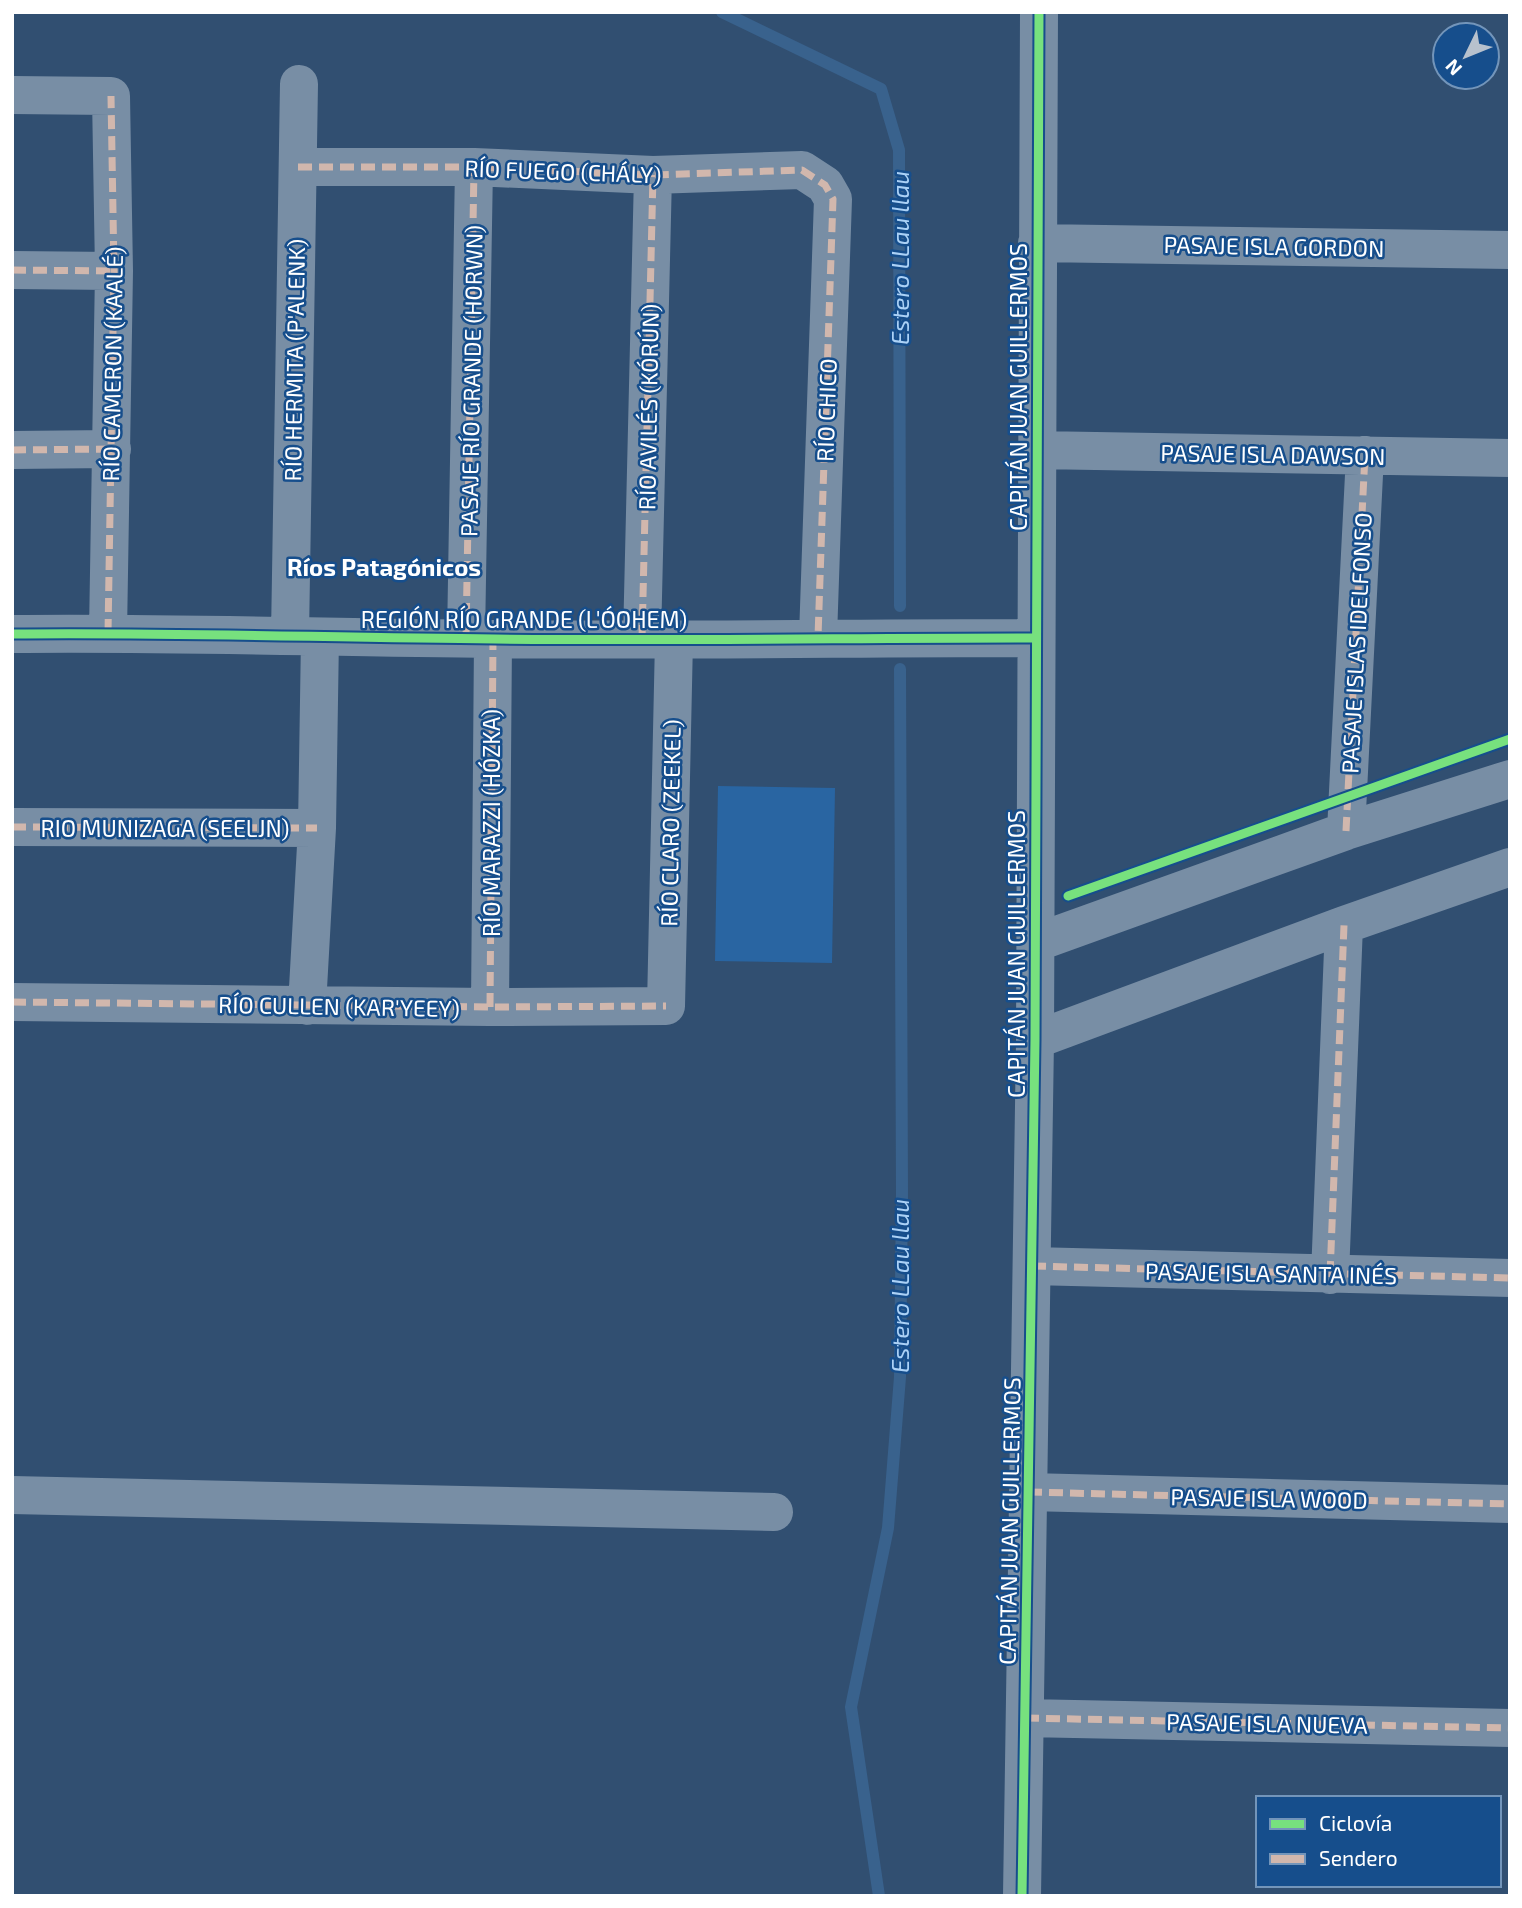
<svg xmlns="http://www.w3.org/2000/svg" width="1522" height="1908" viewBox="0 0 1522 1908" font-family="'Exo 2',sans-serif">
	<rect width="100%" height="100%" fill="#314f71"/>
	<path fill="#2965a2" d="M 718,786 L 835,788 L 832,963 L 715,961 Z"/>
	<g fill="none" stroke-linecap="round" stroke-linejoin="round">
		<path stroke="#39628d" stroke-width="12" d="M 722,12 L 881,89 L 899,150 L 900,606
			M 879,1896 L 851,1707 L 888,1528 L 900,1377 L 902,1193 L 900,669"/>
		<path stroke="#788ea5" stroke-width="38" d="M 12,95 L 111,96 L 114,271 L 108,633
			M 298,167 L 474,167 L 653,175 L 802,170 L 825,185 L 833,199 L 818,637
			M 1037,243 L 1510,250
			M 12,270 L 114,271
			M 12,450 L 112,449
			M 1037,450 L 1510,458
			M 12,634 C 173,632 334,638 495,639 C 675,641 855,638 1036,638
			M 290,636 L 299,84
			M 466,638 L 474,167
			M 642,639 L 653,175
			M 12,827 L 317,828
			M 1346,831 L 1365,455
			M 1035,943 L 1346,831 L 1510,779
			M 12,1002 L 490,1007 L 666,1006 L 674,640
			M 307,1006 L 317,828 L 320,637
			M 490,1007 L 493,639
			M 1035,1040 L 1344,925 L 1510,867
			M 1032,1266 L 1510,1278
			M 1330,1275 L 1344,925
			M 1028,1492 L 1510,1504
			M 12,1495 L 774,1512
			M 1025,1718 L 1510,1728
			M 1022,1896 L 1035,1040 L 1039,12"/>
		<path stroke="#d1b7ad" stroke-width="7" stroke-dasharray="14 7" stroke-linecap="butt" d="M 298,167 L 474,167 L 653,175 L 802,170 L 825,185 L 833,199 L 818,637
			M 12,270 L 114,271
			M 12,450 L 112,449
			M 108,633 L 114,271 L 111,96
			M 466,638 L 474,167
			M 642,639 L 653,175
			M 12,827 L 317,828
			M 1346,831 L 1365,455
			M 12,1002 L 490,1007 L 666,1006
			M 490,1007 L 493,639
			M 1032,1266 L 1510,1278
			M 1330,1275 L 1344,925
			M 1028,1492 L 1510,1504
			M 1025,1718 L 1510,1728"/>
		<defs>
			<path id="cycleway" d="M 12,634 C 173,632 334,638 495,639 C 675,641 855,638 1036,638
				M 1068,896 L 1510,739
				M 1022,1896 L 1035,1040 L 1039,12"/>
		</defs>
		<use href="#cycleway" stroke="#164e8c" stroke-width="13"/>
		<use href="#cycleway" stroke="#77e17e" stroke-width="9"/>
	</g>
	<g text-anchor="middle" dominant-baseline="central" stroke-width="5" stroke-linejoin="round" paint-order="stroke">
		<g font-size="23" fill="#fff" stroke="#164e8c">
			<text transform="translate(563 171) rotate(2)">RÍO FUEGO (CHÁLY)</text>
			<text transform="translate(1274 246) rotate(1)">PASAJE ISLA GORDON</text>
			<text transform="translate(294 360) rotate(-89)">RÍO HERMITA (P'ALENK)</text>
			<text transform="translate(112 364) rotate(-89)">RÍO CAMERON (KAALÉ)</text>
			<text transform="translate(471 381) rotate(-89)">PASAJE RÍO GRANDE (HORWN)</text>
			<text transform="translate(1018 387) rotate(-90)">CAPITÁN JUAN GUILLERMOS</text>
			<text transform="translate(648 407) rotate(-89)">RÍO AVILÉS (KÓRÚN)</text>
			<text transform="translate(826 410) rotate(-88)">RÍO CHICO</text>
			<text transform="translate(1273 454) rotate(1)">PASAJE ISLA DAWSON</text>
			<text x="524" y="619">REGIÓN RÍO GRANDE (L'ÓOHEM)</text>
			<text transform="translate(1356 643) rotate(-87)">PASAJE ISLAS IDELFONSO</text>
			<text transform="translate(491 823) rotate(-90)">RÍO MARAZZI (HÓZKA)</text>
			<text transform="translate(670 823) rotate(-89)">RÍO CLARO (ZEEKEL)</text>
			<text x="165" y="828">RIO MUNIZAGA (SEELJN)</text>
			<text transform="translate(1016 954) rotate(-90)">CAPITÁN JUAN GUILLERMOS</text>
			<text transform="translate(339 1006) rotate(1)">RÍO CULLEN (KAR'YEEY)</text>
			<text transform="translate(1271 1273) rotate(1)">PASAJE ISLA SANTA INÉS</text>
			<text transform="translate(1269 1498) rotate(1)">PASAJE ISLA WOOD</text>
			<text transform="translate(1009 1521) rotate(-89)">CAPITÁN JUAN GUILLERMOS</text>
			<text transform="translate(1267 1723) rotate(1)">PASAJE ISLA NUEVA</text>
		</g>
		<g font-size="24" font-style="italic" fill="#abd1f6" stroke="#164e8c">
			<text transform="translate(899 258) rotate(-90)">Estero LLau llau</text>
			<text transform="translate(899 1286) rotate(-90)">Estero LLau llau</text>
		</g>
		<g font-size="24" font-weight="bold" fill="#fff" stroke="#164e8c">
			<text x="384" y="566">Ríos Patagónicos</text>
		</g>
	</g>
	<rect width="1522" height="1908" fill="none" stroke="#ffffff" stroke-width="28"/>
	<rect x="1256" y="1796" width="245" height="91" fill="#164e8c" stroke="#7395ba" stroke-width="2"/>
	<rect x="1270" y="1819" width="35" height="10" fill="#77e17e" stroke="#7395ba" stroke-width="2"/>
	<text x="1319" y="1831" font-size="21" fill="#ffffff">Ciclovía</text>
	<rect x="1270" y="1854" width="35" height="10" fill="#d1b7ad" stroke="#7395ba" stroke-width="2"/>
	<text x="1319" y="1866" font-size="21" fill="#ffffff">Sendero</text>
	<g transform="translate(1466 56) rotate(227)"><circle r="33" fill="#164e8c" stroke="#7395ba" stroke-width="2"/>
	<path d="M0-5L12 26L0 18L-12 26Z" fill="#b7c1cd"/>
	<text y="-10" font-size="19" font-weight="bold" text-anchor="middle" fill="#ffffff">N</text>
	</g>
</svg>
